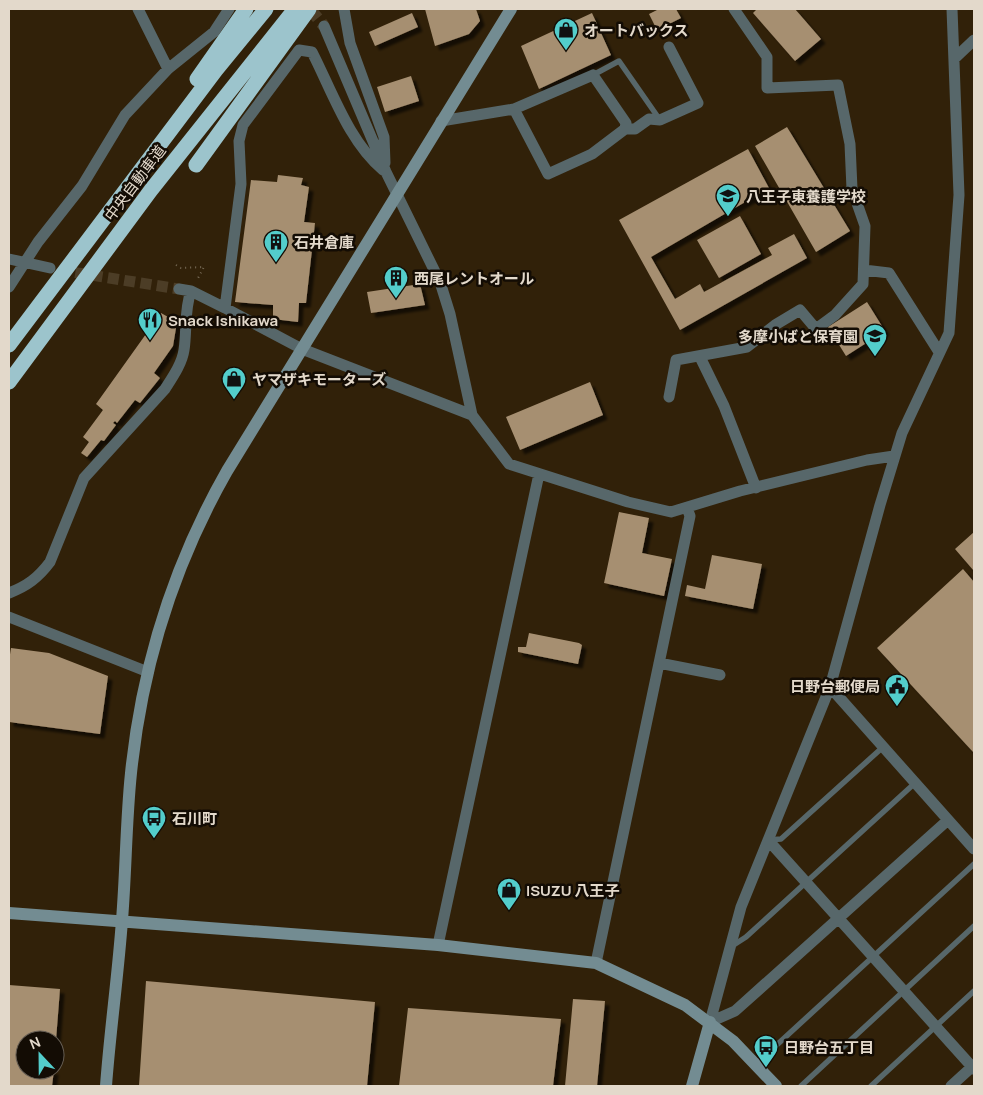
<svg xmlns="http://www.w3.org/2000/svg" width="983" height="1095" viewBox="0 0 983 1095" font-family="Manrope,'Noto Sans JP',sans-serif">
	<defs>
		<filter id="shadow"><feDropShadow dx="4.5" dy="4.5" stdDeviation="1" flood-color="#0009"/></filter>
	</defs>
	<rect width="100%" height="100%" fill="#312109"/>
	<path fill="#a68f71" filter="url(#shadow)" d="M 425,9 L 476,9 L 480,21 L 469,34 L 435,46 Z
		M 659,9 L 676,9 L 681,18 L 657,30 L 649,14 Z
		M 757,9 L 795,9 L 821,39 L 795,61 L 753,13 Z
		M 412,13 L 418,27 L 375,46 L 369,32 Z
		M 592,13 L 611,55 L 539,89 L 521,46 Z
		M 411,76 L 419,101 L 385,112 L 377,87 Z
		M 787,127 L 850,231 L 816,252 L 755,146 Z
		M 748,149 L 769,188 L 651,257 L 675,299 L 700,284 L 704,292 L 772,255 L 768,248 L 794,234 L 807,258 L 680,330 L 619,220 Z
		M 278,175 L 303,178 L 301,185 L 309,187 L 304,222 L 315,223 L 306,303 L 299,303 L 298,322 L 273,319 L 273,305 L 235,302 L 251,180 L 277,182 Z
		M 740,216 L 761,254 L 719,278 L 697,240 Z
		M 420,284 L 425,305 L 371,313 L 367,292 Z
		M 867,302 L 885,331 L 846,356 L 828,327 Z
		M 161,313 L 177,322 L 173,346 L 154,373 L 160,378 L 140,403 L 135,400 L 117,423 L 115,421 L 113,423 L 116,425 L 104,441 L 101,440 L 87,457 L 81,453 L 89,442 L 83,437 L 103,410 L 96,404 Z
		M 590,382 L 603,415 L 520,450 L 506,417 Z
		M 619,512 L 649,518 L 642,553 L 672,559 L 664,596 L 604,583 Z
		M 974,532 L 974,571 L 955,549 Z
		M 712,555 L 762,564 L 753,609 L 685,596 L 687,585 L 705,589 Z
		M 963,569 L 974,582 L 974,753 L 877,648 Z
		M 529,633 L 579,643 L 582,645 L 578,664 L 518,652 L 518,647 L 526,647 Z
		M 11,648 L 49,653 L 108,676 L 100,734 L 9,722 L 9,661 Z
		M 146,981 L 375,1002 L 367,1086 L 139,1086 Z
		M 9,985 L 60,989 L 56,1040 L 25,1040 L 25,1070 L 54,1070 L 52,1086 L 9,1086 Z
		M 573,999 L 605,1001 L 597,1086 L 565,1086 Z
		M 408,1008 L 561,1019 L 553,1086 L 399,1086 Z"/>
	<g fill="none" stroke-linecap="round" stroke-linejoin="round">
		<path stroke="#4c3d26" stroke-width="11" stroke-dasharray="11 5.5" stroke-linecap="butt" d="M 59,270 L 179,289"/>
		<path stroke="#4c3d26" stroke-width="12" stroke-dasharray="12 6" stroke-linecap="butt" d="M 310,9 L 324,26"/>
		<path stroke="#796c58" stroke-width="2" stroke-dasharray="1 4" stroke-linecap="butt" d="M 176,265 L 181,268 L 204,267 L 197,280"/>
		<path stroke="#57676a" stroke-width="5.5" d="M 593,75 L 619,61 L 660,120
			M 768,840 L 781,839 L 883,747
			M 732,946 L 746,937 L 915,783
			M 756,1064 L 974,864
			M 801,1086 L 974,926
			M 871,1086 L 974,991"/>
		<path stroke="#57676a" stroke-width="11" d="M 138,9 L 168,69
			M 344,9 L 350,43 L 384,137 L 385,163
			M 324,26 L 386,172 L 440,282 L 450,314 L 472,415 L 509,464 L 628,502 L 671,512 L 740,491 L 867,460 L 894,456
			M 954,59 L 974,40
			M 441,121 L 514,109 L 593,75 L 626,123 L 625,129 L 592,154 L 548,174 L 514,109
			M 625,129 L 635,129 L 649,119 L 660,120 L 698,103 L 669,47
			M 9,259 L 50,268
			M 864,270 L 889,273 L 939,352
			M 9,287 L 38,242 L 82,186 L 125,115 L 168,69 L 214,32 L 229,9
			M 179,289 L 191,291 L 225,308 L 302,349 L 472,415
			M 225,308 L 241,184 L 239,141 L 243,125 L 299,50 L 312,52 C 332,91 349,142 383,170
			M 700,357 L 724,406 L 756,488
			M 669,397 L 676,360 L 747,347 L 775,325 L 800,310 L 816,329 L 835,315 L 863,284 L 865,226 L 852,189 L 850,144 L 838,85 L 767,88 L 767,57 L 734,9
			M 9,593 C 27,586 38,578 50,562 L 84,478 L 165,389 C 172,378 182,364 184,350 C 187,331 184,310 191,291
			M 9,617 L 148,672
			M 659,663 L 720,675
			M 830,687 L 974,849
			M 768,840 L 974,1069
			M 438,945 L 539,474
			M 596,963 L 690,516 L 687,508
			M 710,1022 L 741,907 L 830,687 L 880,505 L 902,433 L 949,333 L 959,195 L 952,9
			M 710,1022 L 735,1011 L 948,820
			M 951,1086 L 974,1065"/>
		<path stroke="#738c92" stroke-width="12" d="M 9,913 L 438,945 L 596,963 L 685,1005 L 733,1041 L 776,1086
			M 106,1086 C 110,1031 118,976 122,920 C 126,871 126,821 131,773 C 142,666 174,564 227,471 L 511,9
			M 692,1086 L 710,1022"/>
		<path stroke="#9cc4cc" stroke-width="15" d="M 197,79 L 246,9
			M 196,165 L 309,9
			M 9,345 L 216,70 L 266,9
			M 9,382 L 151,190 L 295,9"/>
	</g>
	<defs>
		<symbol id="shop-pin" viewBox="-11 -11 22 30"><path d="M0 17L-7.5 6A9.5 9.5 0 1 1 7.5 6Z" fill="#53cdcb" stroke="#130c04"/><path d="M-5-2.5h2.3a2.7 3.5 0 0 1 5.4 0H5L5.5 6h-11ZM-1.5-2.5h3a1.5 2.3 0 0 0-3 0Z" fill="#111"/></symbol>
		<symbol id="school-pin" viewBox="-11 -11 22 30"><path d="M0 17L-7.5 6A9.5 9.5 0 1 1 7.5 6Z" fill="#53cdcb" stroke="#130c04"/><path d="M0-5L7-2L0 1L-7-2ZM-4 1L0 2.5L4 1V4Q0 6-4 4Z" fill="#111"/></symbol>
		<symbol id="building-pin" viewBox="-11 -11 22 30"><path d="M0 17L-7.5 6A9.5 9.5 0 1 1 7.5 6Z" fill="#53cdcb" stroke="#130c04"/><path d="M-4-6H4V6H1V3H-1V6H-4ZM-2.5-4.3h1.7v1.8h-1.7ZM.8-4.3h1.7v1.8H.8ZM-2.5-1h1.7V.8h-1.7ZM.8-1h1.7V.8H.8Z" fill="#111"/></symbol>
		<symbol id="restaurant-pin" viewBox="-11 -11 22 30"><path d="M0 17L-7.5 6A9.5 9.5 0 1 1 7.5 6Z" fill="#53cdcb" stroke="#130c04"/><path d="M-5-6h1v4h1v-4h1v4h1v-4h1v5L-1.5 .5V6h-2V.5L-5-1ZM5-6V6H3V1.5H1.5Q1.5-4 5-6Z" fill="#111"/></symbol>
		<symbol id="civic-pin" viewBox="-11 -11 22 30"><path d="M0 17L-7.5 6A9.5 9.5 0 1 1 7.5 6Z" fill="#53cdcb" stroke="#130c04"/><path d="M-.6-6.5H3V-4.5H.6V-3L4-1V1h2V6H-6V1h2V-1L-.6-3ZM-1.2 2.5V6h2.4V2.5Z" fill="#111"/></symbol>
		<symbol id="bus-pin" viewBox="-11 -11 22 30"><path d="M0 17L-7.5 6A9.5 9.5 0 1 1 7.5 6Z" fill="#53cdcb" stroke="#130c04"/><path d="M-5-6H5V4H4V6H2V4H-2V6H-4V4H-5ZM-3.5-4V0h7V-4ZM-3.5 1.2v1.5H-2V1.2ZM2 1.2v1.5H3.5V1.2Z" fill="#111"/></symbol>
	</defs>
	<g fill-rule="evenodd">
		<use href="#shop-pin" x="552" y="16" width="28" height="38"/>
		<use href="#school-pin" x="714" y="182" width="28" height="38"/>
		<use href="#building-pin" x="262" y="228" width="28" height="38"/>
		<use href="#building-pin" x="382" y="264" width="28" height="38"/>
		<use href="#restaurant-pin" x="136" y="306" width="28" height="38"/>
		<use href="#school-pin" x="861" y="322" width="28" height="38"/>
		<use href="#shop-pin" x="220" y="365" width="28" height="38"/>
		<use href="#civic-pin" x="883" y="672" width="28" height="38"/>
		<use href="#bus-pin" x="140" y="804" width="28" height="38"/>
		<use href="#shop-pin" x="495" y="876" width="28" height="38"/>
		<use href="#bus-pin" x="752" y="1033" width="28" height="38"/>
	</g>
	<g text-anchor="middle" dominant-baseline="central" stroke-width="5" stroke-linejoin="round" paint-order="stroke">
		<g font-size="15" font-weight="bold" fill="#e3d9cb" stroke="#130c04" text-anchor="start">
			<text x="584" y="30">オートバックス</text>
			<text x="746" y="196">八王子東養護学校</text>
			<text x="294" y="242">石井倉庫</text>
			<text x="414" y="278">西尾レントオール</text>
			<text x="168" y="320">Snack Ishikawa</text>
			<text x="858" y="336" text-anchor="end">多摩小ばと保育園</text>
			<text x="252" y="379">ヤマザキモーターズ</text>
			<text x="880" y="686" text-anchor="end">日野台郵便局</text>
			<text x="172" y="818">石川町</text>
			<text x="526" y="890">ISUZU 八王子</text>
			<text x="784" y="1047">日野台五丁目</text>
		</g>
		<g font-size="15" fill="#e3d9cb" stroke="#130c04">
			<text transform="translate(135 183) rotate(-53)">中央自動車道</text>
		</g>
	</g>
	<rect width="983" height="1095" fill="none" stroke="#e3d9cb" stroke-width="20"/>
	<g transform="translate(40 1055) rotate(338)"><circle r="24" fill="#130c04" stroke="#665e54"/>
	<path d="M0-4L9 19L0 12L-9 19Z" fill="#53cdcb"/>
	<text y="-8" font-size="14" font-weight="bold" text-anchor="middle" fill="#e3d9cb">N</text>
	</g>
</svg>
